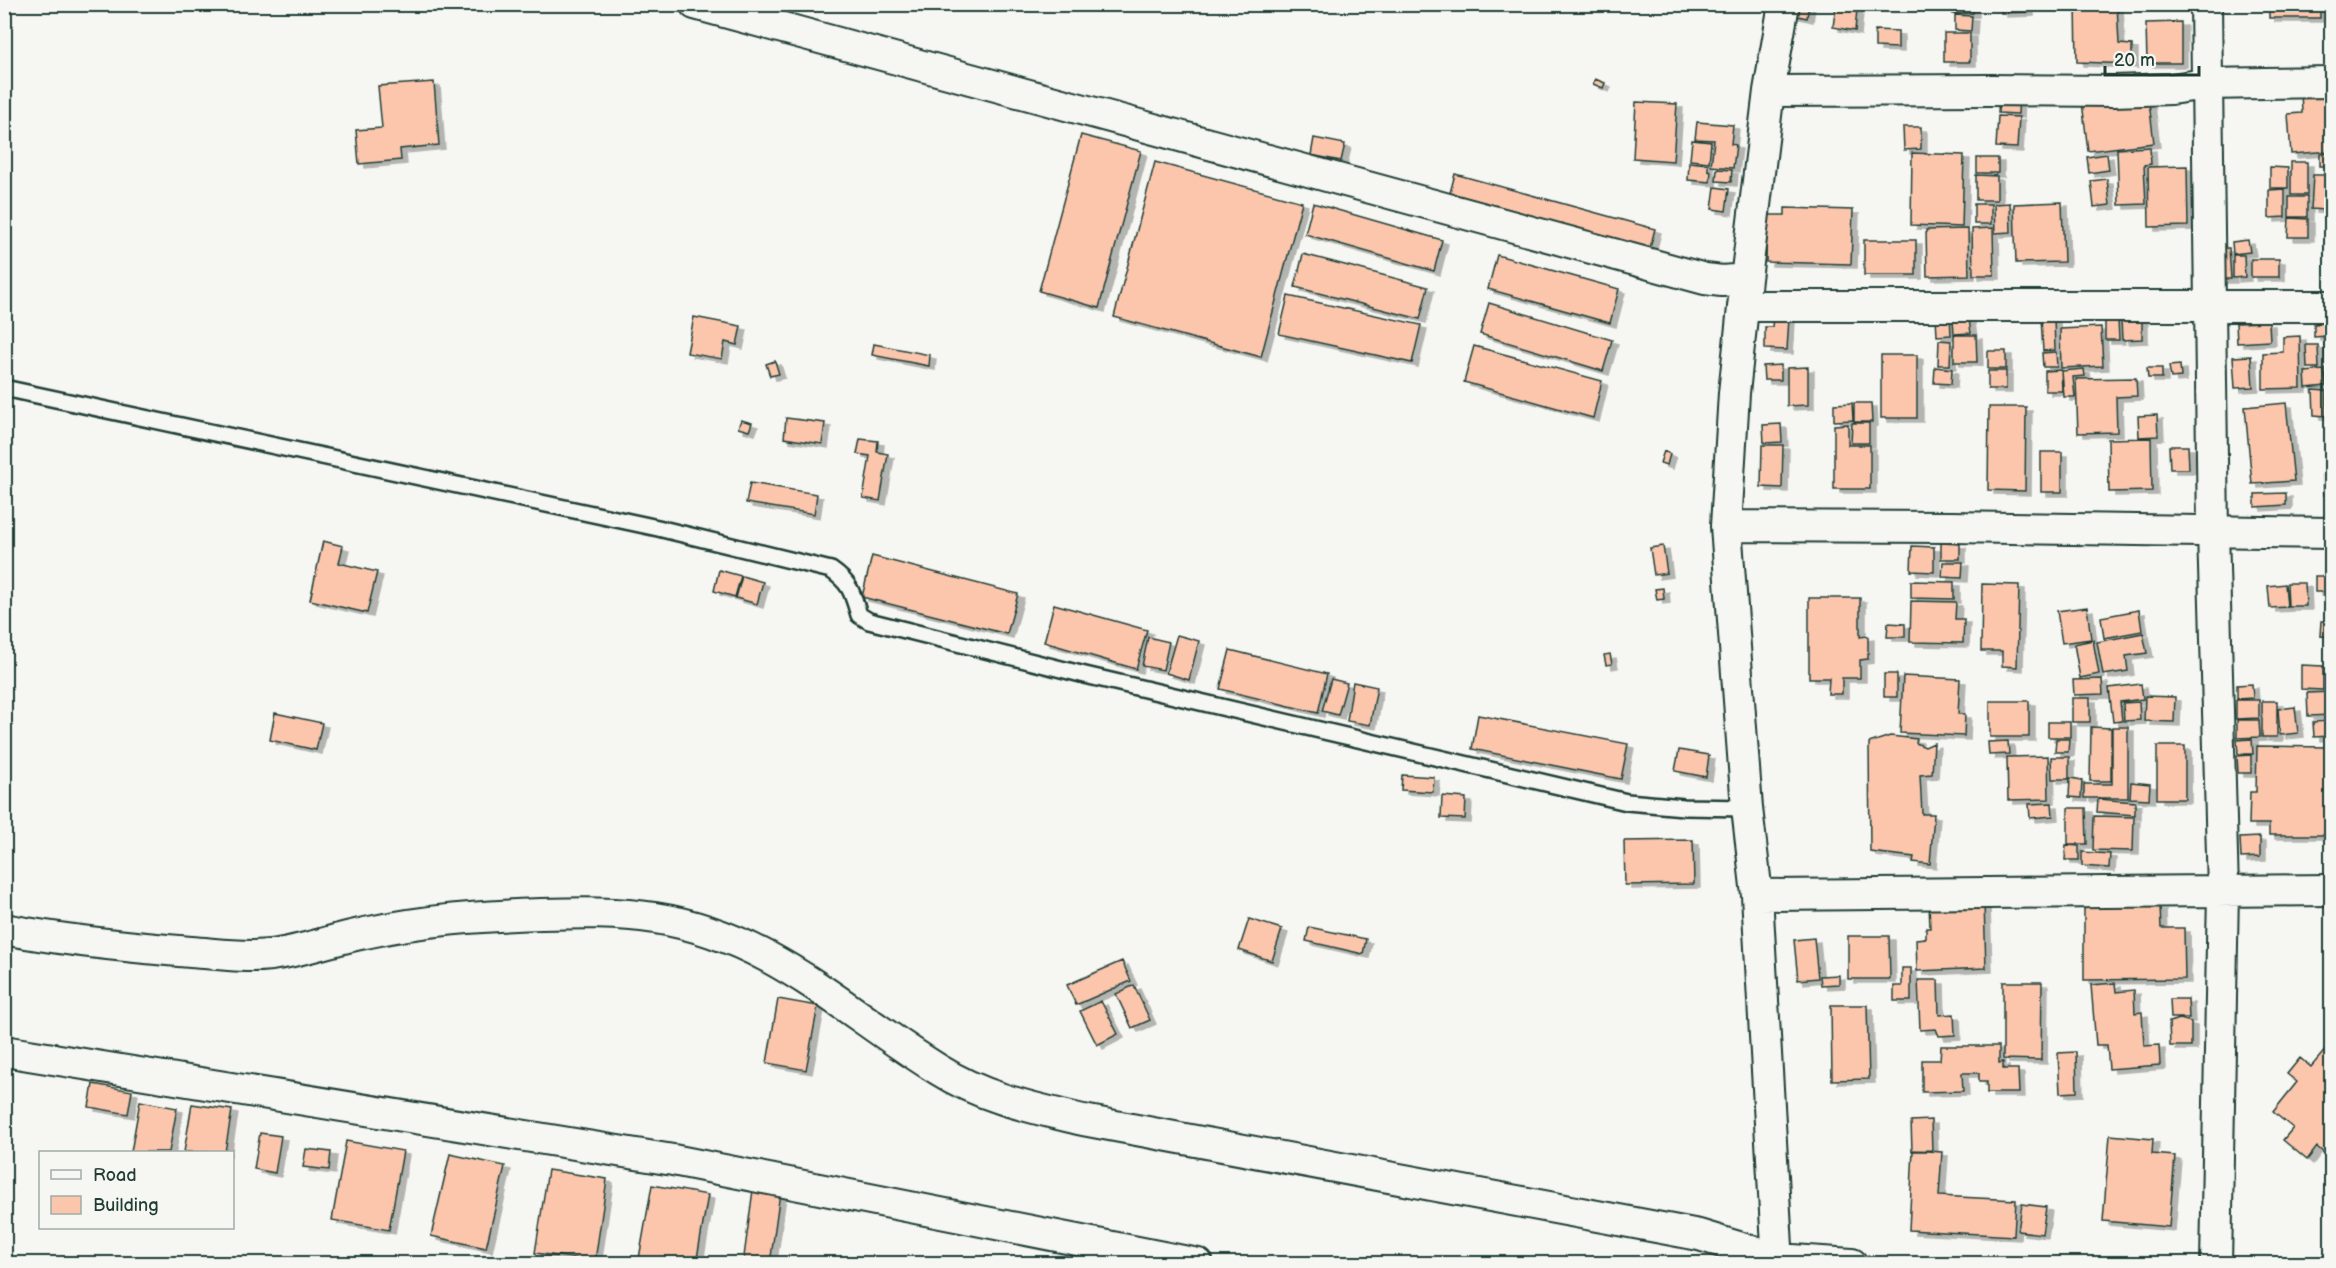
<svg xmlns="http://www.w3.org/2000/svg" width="2336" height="1268" viewBox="0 0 2336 1268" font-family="'Balsamiq Sans',sans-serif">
	<defs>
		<filter id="shadow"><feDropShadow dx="6" dy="4" stdDeviation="0" flood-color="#0004"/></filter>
	</defs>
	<rect width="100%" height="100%" fill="#f6f6f2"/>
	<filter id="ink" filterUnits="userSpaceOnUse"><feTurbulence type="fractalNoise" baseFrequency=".0167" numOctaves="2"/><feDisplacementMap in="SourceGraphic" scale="12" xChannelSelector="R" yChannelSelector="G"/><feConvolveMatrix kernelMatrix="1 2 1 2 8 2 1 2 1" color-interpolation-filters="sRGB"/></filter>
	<g filter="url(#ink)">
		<path fill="#fcc6ad" stroke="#1f3d34" stroke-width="1.5" filter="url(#shadow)" d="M 1791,4 L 1809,4 L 1807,18 L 1789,14 Z
			M 1953,4 L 1973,4 L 1973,13 L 1953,14 Z
			M 2001,4 L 2028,4 L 2028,12 L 2001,13 Z
			M 2076,4 L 2117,4 L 2119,44 L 2132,45 L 2132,64 L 2077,62 Z
			M 2269,4 L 2320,4 L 2320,18 L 2269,18 Z
			M 1836,5 L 1857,9 L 1855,31 L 1833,27 Z
			M 1955,15 L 1972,16 L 1971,31 L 1955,30 Z
			M 2181,22 L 2181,63 L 2147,63 L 2146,23 Z
			M 1875,30 L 1898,31 L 1898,48 L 1875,47 Z
			M 1944,33 L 1970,33 L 1970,62 L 1944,62 Z
			M 1595,79 L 1605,83 L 1603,88 L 1593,84 Z
			M 434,82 L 439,145 L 400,149 L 401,160 L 359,164 L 356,130 L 382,128 L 378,86 Z
			M 2329,89 L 2332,111 L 2332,151 L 2291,154 L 2288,114 L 2302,113 L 2301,91 Z
			M 1999,93 L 2019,94 L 2018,114 L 1998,113 Z
			M 2148,94 L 2154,143 L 2088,151 L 2082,102 Z
			M 1636,102 L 1677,104 L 1673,161 L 1633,158 Z
			M 1998,116 L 2019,117 L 2017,148 L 1996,147 Z
			M 1697,122 L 1733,125 L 1731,144 L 1736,145 L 1733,168 L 1711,166 L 1714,140 L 1695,139 Z
			M 1903,127 L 1921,127 L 1921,149 L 1904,150 Z
			M 1081,135 L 1141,151 L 1099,308 L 1039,291 Z
			M 1314,138 L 1345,144 L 1341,161 L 1311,155 Z
			M 1692,140 L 1711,142 L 1709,162 L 1690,160 Z
			M 2150,147 L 2151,164 L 2144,165 L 2146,204 L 2119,205 L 2117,149 Z
			M 1912,153 L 1964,155 L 1962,227 L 1911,225 Z
			M 2107,154 L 2109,170 L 2089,173 L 2087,157 Z
			M 2320,154 L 2332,154 L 2332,166 L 2320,166 Z
			M 1977,158 L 1998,158 L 1998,173 L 1977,173 Z
			M 1155,162 L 1302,202 L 1261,357 L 1114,317 Z
			M 1689,162 L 1708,164 L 1708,170 L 1711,171 L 1710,182 L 1688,180 Z
			M 2291,162 L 2307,162 L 2307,195 L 2291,195 Z
			M 2187,166 L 2188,226 L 2149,227 L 2148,167 Z
			M 2270,167 L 2288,168 L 2288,188 L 2270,188 Z
			M 1717,169 L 1732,170 L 1731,182 L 1716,181 Z
			M 1455,174 L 1655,229 L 1650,248 L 1450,193 Z
			M 1976,175 L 1997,176 L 1997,200 L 1976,200 Z
			M 2313,175 L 2325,175 L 2324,210 L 2311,209 Z
			M 2107,179 L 2110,205 L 2094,207 L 2091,181 Z
			M 1715,187 L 1729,189 L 1726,211 L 1712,209 Z
			M 2285,189 L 2285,217 L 2269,218 L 2269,190 Z
			M 2289,197 L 2307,197 L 2307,217 L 2289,217 Z
			M 2062,202 L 2064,262 L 2016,263 L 2014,204 Z
			M 1313,203 L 1442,240 L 1434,271 L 1305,234 Z
			M 2010,203 L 2011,232 L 1995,233 L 1994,204 Z
			M 1974,204 L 1991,204 L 1991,224 L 1974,224 Z
			M 1785,208 L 1853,210 L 1851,264 L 1766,262 L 1767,215 L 1785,215 Z
			M 2289,218 L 2308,219 L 2308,237 L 2288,237 Z
			M 1993,228 L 1994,275 L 1973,275 L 1972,229 Z
			M 1968,229 L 1969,275 L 1927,276 L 1926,230 Z
			M 1864,240 L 1916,240 L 1916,275 L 1864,275 Z
			M 2248,240 L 2250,252 L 2233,254 L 2232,242 Z
			M 2219,248 L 2229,248 L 2231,279 L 2220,279 Z
			M 1303,254 L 1428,287 L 1420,319 L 1295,287 Z
			M 1497,255 L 1619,289 L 1610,323 L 1488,289 Z
			M 2233,255 L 2244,255 L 2245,277 L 2233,278 Z
			M 2251,259 L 2279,259 L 2279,277 L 2251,277 Z
			M 1288,296 L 1421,325 L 1412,363 L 1279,334 Z
			M 1489,303 L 1612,340 L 1603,371 L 1480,334 Z
			M 1950,315 L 1951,335 L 1937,336 L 1936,316 Z
			M 694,317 L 741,326 L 737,345 L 725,342 L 722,359 L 687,353 Z
			M 1773,317 L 1789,318 L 1787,350 L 1765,349 L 1765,327 L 1772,327 Z
			M 2054,317 L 2055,350 L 2043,351 L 2041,318 Z
			M 1969,319 L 1971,333 L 1954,334 L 1953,320 Z
			M 2105,319 L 2118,319 L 2119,340 L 2105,340 Z
			M 2142,319 L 2142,339 L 2122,340 L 2121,320 Z
			M 2269,322 L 2270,341 L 2237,343 L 2236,323 Z
			M 2326,323 L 2327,336 L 2314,337 L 2314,324 Z
			M 2101,327 L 2103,366 L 2061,368 L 2060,329 Z
			M 1954,335 L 1976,335 L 1977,362 L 1954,362 Z
			M 2300,336 L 2301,388 L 2263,389 L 2263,353 L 2283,352 L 2283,337 Z
			M 2332,336 L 2332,363 L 2326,363 L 2324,337 Z
			M 1939,340 L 1951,341 L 1950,365 L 1938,365 Z
			M 874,344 L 930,355 L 929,366 L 872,355 Z
			M 2306,345 L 2318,345 L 2319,368 L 2307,368 Z
			M 1474,346 L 1602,381 L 1593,418 L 1464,382 Z
			M 1988,351 L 2006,351 L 2006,369 L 1988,369 Z
			M 2056,352 L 2057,367 L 2043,367 L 2042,353 Z
			M 1881,355 L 1917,355 L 1917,418 L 1881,418 Z
			M 2251,356 L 2253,387 L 2235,388 L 2233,357 Z
			M 775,361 L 779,374 L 770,376 L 766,364 Z
			M 1781,365 L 1781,380 L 1764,380 L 1763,366 Z
			M 2180,365 L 2181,377 L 2171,378 L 2169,366 Z
			M 1808,367 L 1808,405 L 1787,406 L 1787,368 Z
			M 1935,367 L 1952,369 L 1951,384 L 1934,383 Z
			M 2147,368 L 2162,368 L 2162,378 L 2148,378 Z
			M 2332,368 L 2332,386 L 2327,386 L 2326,369 Z
			M 2084,369 L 2085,376 L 2073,377 L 2075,397 L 2064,397 L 2062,371 Z
			M 2061,370 L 2062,391 L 2045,391 L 2045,371 Z
			M 2324,370 L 2326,386 L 2306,388 L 2305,372 Z
			M 1988,371 L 2006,371 L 2006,389 L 1988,389 Z
			M 2136,378 L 2137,396 L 2116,397 L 2117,432 L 2078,433 L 2076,379 Z
			M 2328,387 L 2332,387 L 2332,420 L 2328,420 Z
			M 2313,390 L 2326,391 L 2326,416 L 2314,415 Z
			M 1852,403 L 1853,420 L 1834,421 L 1834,404 Z
			M 1854,403 L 1871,403 L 1872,422 L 1854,422 Z
			M 2286,403 L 2294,481 L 2252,484 L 2245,407 Z
			M 1989,407 L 2026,407 L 2025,491 L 1988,490 Z
			M 2157,415 L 2158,436 L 2139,437 L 2138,416 Z
			M 786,418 L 825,423 L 822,444 L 784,438 Z
			M 741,420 L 752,423 L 749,431 L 738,428 Z
			M 1852,423 L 1869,423 L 1869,443 L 1851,443 Z
			M 1781,424 L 1782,442 L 1764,443 L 1763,425 Z
			M 1848,424 L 1848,445 L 1870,445 L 1870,489 L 1834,489 L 1834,425 Z
			M 2151,438 L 2152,491 L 2109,492 L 2108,439 Z
			M 860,439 L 878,441 L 877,452 L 888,454 L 880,501 L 863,498 L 870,456 L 857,454 Z
			M 1762,445 L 1783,445 L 1782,488 L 1761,487 Z
			M 2169,446 L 2188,446 L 2189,469 L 2170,469 Z
			M 1664,451 L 1670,454 L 1667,465 L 1660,463 Z
			M 2041,452 L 2062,452 L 2062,492 L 2041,492 Z
			M 2332,469 L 2332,495 L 2324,495 L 2323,470 Z
			M 750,483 L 817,494 L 814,514 L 746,503 Z
			M 2286,493 L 2286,505 L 2255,507 L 2255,494 Z
			M 323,541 L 343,546 L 339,563 L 377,572 L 367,613 L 310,600 Z
			M 1941,543 L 1960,544 L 1960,559 L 1941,559 Z
			M 1663,546 L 1667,573 L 1654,575 L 1650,548 Z
			M 1912,546 L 1934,547 L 1934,572 L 1911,571 Z
			M 872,556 L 1018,594 L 1007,634 L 862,597 Z
			M 1943,562 L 1963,562 L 1962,578 L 1942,577 Z
			M 719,570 L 741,576 L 735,597 L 714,591 Z
			M 742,576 L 763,582 L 757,604 L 736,598 Z
			M 2315,576 L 2329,576 L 2330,592 L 2315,592 Z
			M 1911,581 L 1954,582 L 1954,599 L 1911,598 Z
			M 2287,583 L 2305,583 L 2306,606 L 2288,606 Z
			M 1982,584 L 2019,585 L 2017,667 L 2002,666 L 2002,651 L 1981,651 Z
			M 2285,584 L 2287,607 L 2270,608 L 2268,586 Z
			M 1663,588 L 1664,599 L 1657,600 L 1655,589 Z
			M 1809,598 L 1860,598 L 1860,637 L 1868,636 L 1868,659 L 1860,660 L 1860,678 L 1842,678 L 1842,694 L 1828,694 L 1829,678 L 1809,678 Z
			M 1911,601 L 1956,602 L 1955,619 L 1964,619 L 1963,643 L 1910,642 Z
			M 1054,604 L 1147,630 L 1136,669 L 1044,642 Z
			M 2087,607 L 2091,639 L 2062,643 L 2057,611 Z
			M 2139,610 L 2142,631 L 2104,638 L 2101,617 Z
			M 2321,621 L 2332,621 L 2332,637 L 2320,636 Z
			M 1888,623 L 1905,624 L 1905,637 L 1887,637 Z
			M 2143,633 L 2147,653 L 2126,656 L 2128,671 L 2103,675 L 2097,642 Z
			M 1177,635 L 1199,641 L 1189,680 L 1166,673 Z
			M 1148,637 L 1169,642 L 1163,670 L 1142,666 Z
			M 2093,640 L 2099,674 L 2080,678 L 2074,644 Z
			M 1230,650 L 1327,674 L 1318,713 L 1220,689 Z
			M 1610,654 L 1612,664 L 1606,665 L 1604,655 Z
			M 2301,665 L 2323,666 L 2323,690 L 2301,689 Z
			M 1884,674 L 1897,674 L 1897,697 L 1884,697 Z
			M 1903,676 L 1960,679 L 1958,714 L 1965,714 L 1964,736 L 1900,733 Z
			M 1331,679 L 1347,683 L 1338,715 L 1322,711 Z
			M 2102,679 L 2103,694 L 2074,695 L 2073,680 Z
			M 1353,682 L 1377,687 L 1370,725 L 1347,721 Z
			M 2141,684 L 2143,699 L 2120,702 L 2122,721 L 2113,722 L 2109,688 Z
			M 2252,684 L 2253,698 L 2237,699 L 2237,685 Z
			M 2332,692 L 2332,715 L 2308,716 L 2307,693 Z
			M 2145,696 L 2175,697 L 2174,722 L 2144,721 Z
			M 2072,698 L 2090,698 L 2090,722 L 2072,722 Z
			M 2236,700 L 2259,700 L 2259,718 L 2236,719 Z
			M 1990,701 L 2029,701 L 2029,737 L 1990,737 Z
			M 2262,701 L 2277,701 L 2277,737 L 2262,737 Z
			M 2139,702 L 2140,720 L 2124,721 L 2123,703 Z
			M 2295,707 L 2298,733 L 2280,735 L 2278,709 Z
			M 275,713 L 322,723 L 316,750 L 270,740 Z
			M 1478,715 L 1628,744 L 1621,779 L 1472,749 Z
			M 2237,720 L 2259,720 L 2260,737 L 2237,738 Z
			M 2329,721 L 2330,736 L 2314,737 L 2313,722 Z
			M 2048,722 L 2070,722 L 2070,737 L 2048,737 Z
			M 2091,727 L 2111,728 L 2111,781 L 2090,781 Z
			M 2112,727 L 2128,727 L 2128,798 L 2084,798 L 2084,784 L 2112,784 Z
			M 1890,736 L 1917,739 L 1916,743 L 1925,747 L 1934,743 L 1932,774 L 1920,775 L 1922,814 L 1934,814 L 1930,864 L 1913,862 L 1914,857 L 1870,852 L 1869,743 Z
			M 2056,739 L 2069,739 L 2068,752 L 2055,752 Z
			M 2252,739 L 2253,754 L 2238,754 L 2237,740 Z
			M 2008,741 L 2009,754 L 1989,755 L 1988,742 Z
			M 2157,746 L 2185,746 L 2185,799 L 2157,799 Z
			M 2257,746 L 2329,747 L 2328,835 L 2269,835 L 2269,824 L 2249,824 L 2250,792 L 2256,792 Z
			M 1679,750 L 1709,755 L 1706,777 L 1675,771 Z
			M 2251,755 L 2251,773 L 2238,773 L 2237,756 Z
			M 2048,756 L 2049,799 L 2008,800 L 2007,757 Z
			M 2051,757 L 2069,757 L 2069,779 L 2052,779 Z
			M 1402,775 L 1434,777 L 1433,792 L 1401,790 Z
			M 2070,778 L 2082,780 L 2081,798 L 2069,797 Z
			M 2131,782 L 2150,784 L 2149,799 L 2130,798 Z
			M 1442,796 L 1466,798 L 1465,819 L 1441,818 Z
			M 2098,799 L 2135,802 L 2135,815 L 2097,812 Z
			M 2052,803 L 2053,816 L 2030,818 L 2029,804 Z
			M 2068,808 L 2086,808 L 2087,844 L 2068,844 Z
			M 2094,816 L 2134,817 L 2133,851 L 2093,850 Z
			M 2260,837 L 2260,857 L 2241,858 L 2240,838 Z
			M 1693,840 L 1694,884 L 1625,885 L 1624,841 Z
			M 2066,845 L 2079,846 L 2079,860 L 2065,860 Z
			M 2082,852 L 2110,854 L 2109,868 L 2082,866 Z
			M 1984,902 L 1986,968 L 1917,971 L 1916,939 L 1926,938 L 1926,928 L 1930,928 L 1929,904 Z
			M 2160,906 L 2161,928 L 2184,928 L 2185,979 L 2084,980 L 2084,907 Z
			M 1249,919 L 1282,929 L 1272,961 L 1239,950 Z
			M 1309,927 L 1366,939 L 1363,954 L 1306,941 Z
			M 1848,936 L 1889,936 L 1890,979 L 1848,979 Z
			M 1814,938 L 1818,978 L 1798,980 L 1794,940 Z
			M 1122,961 L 1131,981 L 1076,1005 L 1067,985 Z
			M 1902,968 L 1911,968 L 1911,1001 L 1894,1001 L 1894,986 L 1902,986 Z
			M 1839,975 L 1839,984 L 1821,985 L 1820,976 Z
			M 1918,980 L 1938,980 L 1939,1015 L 1954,1014 L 1955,1035 L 1939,1036 L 1936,1029 L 1920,1030 Z
			M 2003,982 L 2042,982 L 2041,1060 L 2003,1059 Z
			M 2115,983 L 2116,992 L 2134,990 L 2135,1013 L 2142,1012 L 2144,1046 L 2159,1045 L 2160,1065 L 2109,1069 L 2107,1045 L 2096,1045 L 2091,985 Z
			M 1134,985 L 1150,1020 L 1132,1028 L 1116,994 Z
			M 778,999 L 818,1006 L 806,1070 L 767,1063 Z
			M 2170,999 L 2188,999 L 2189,1018 L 2171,1018 Z
			M 1101,1001 L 1118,1034 L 1097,1045 L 1080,1011 Z
			M 1831,1005 L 1867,1005 L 1869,1079 L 1832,1080 Z
			M 2180,1019 L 2191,1022 L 2191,1046 L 2170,1046 L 2169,1022 Z
			M 2332,1042 L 2332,1160 L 2317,1147 L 2307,1160 L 2283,1140 L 2293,1128 L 2273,1112 L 2297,1082 L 2287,1074 L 2300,1058 L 2311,1067 Z
			M 1941,1046 L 1999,1046 L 1999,1063 L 2003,1062 L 2003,1069 L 2018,1069 L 2019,1093 L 1987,1093 L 1987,1081 L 1979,1081 L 1979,1073 L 1962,1073 L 1963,1091 L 1922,1092 L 1922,1060 L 1940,1060 Z
			M 2076,1052 L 2077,1092 L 2060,1093 L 2058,1053 Z
			M 93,1084 L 132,1091 L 128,1114 L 89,1107 Z
			M 140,1101 L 177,1108 L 169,1152 L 131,1152 Z
			M 192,1104 L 232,1110 L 225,1152 L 184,1152 Z
			M 1931,1120 L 1932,1150 L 1912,1151 L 1911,1121 Z
			M 260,1133 L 281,1136 L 275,1173 L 254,1169 Z
			M 2110,1135 L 2153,1139 L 2152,1154 L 2175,1156 L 2169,1227 L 2103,1221 Z
			M 346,1141 L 403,1151 L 389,1230 L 332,1220 Z
			M 306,1149 L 331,1152 L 329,1170 L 303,1167 Z
			M 1913,1150 L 1942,1152 L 1939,1196 L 2016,1200 L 2014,1236 L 1909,1230 Z
			M 450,1154 L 505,1166 L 486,1248 L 431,1236 Z
			M 548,1170 L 607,1179 L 595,1261 L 535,1253 Z
			M 652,1185 L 708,1195 L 696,1264 L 638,1264 Z
			M 753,1190 L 780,1193 L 770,1264 L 743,1264 Z
			M 2022,1204 L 2046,1207 L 2042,1234 L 2018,1231 Z"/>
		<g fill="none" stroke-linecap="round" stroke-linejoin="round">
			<defs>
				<path id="service" d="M 4,388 L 658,528 L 831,570 C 851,584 852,592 859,615 L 869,621 L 1085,675 L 1627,802 L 1684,807 L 1747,808"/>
				<path id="minor" d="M 695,4 L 1705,279 L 1722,281 L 1746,279
					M 2206,4 L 2213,531 L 2223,891 L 2216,1264
					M 1769,91 L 1990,90 L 2114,91 L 2171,89 L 2206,84 L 2332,82
					M 1743,306 L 2332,306
					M 1726,526 L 1952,527 L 2332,533
					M 1757,895 L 2332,890
					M 4,929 C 66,941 129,947 191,952 C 219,954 244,958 271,955 C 304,951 333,939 365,933 C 423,920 482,916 541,914 C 579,913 617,912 655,918 C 771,936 843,1011 939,1070 C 983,1098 1033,1108 1083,1120 L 1699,1235 L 1778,1259 L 1852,1264
					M 4,1051 L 673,1160 L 1198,1264
					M 1778,1264 L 1757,895 L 1747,808 L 1726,526 L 1734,393 L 1746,279 L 1769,91 L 1784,4"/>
			</defs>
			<use href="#service" stroke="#1f3d34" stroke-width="20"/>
			<use href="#minor" stroke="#1f3d34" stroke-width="34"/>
			<use href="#service" stroke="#f6f6f2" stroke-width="15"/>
			<use href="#minor" stroke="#f6f6f2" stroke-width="30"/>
		</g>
	</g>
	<rect width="2336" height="1268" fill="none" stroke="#f6f6f2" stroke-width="24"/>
	<rect x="12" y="12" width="2312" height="1244" fill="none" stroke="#1f3d34" stroke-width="2" filter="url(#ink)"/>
	<rect x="39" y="1151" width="195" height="78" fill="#f6f6f2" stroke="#a0aca6" stroke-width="1.5"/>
	<rect x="51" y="1170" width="30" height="9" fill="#f6f6f2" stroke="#a0aca6" stroke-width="1.5"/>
	<text x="93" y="1181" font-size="18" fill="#1f3d34">Road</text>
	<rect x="51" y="1196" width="30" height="18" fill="#fcc6ad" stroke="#a0aca6" stroke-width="1.5"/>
	<text x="93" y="1211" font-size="18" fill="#1f3d34">Building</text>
	<path d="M2105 66v9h94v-9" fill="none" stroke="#1f3d34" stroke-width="3"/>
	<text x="2114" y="66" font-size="18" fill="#1f3d34" stroke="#f6f6f2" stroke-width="4.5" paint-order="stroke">20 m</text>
</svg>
